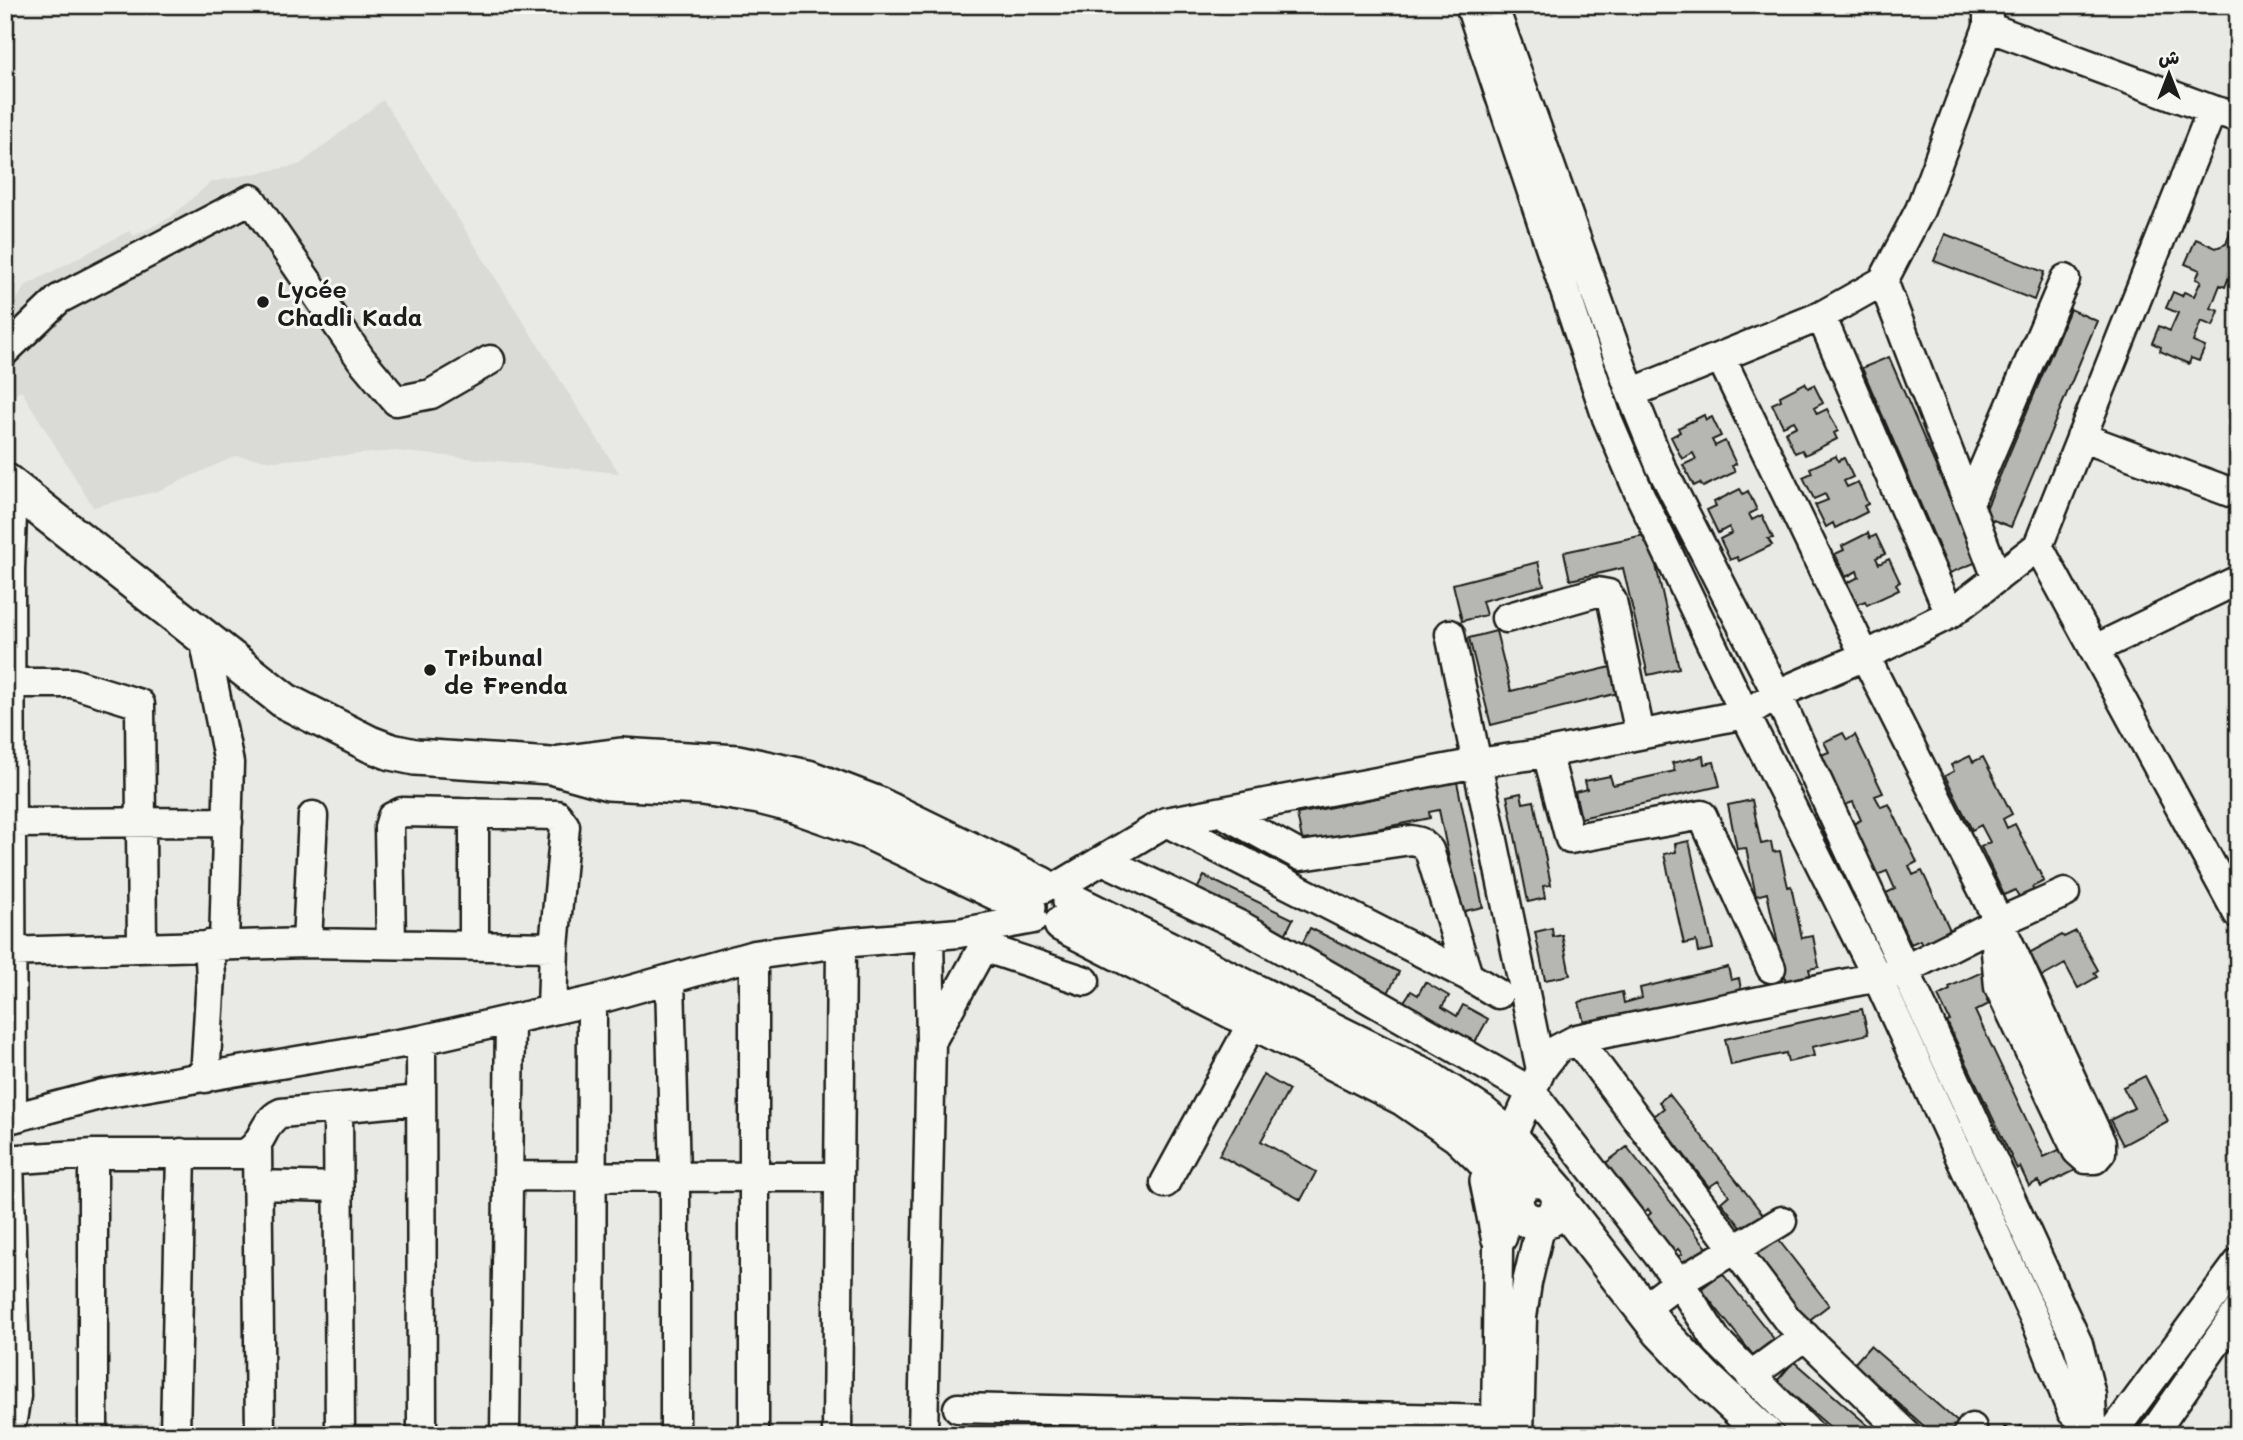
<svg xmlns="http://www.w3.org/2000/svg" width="2243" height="1440" viewBox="0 0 2243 1440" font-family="Mali,'Playpen Sans Arabic',sans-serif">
	<rect width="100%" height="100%" fill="#e9e9e5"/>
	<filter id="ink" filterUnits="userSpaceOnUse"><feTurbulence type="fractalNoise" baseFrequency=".0143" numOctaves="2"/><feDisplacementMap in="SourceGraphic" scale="14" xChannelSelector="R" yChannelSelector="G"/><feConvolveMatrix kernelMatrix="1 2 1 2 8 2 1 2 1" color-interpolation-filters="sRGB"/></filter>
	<g filter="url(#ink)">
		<path fill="#dadad6" d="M 383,100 L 619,473 L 396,451 L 275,461 L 236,456 L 158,491 L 93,507 L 21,390 L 8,401 L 5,398 L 5,319 L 25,286 L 129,231 L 134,236 L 171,217 L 211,182 L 299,165 Z"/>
		<path fill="#b6b6b3" stroke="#1c1c1c" stroke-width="2" d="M 2233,225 L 2238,227 L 2238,272 L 2229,277 L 2225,287 L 2220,285 L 2211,308 L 2219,311 L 2213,326 L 2201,321 L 2193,342 L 2205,347 L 2199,361 L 2191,358 L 2189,364 L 2160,351 L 2161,347 L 2152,343 L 2159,326 L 2170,331 L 2178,313 L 2166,308 L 2173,292 L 2182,296 L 2184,292 L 2194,296 L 2201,281 L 2196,279 L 2200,270 L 2185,264 L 2196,239 L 2216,248 L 2226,244 Z
			M 1945,234 L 2044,272 L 2034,300 L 1934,261 Z
			M 2070,309 L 2097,321 L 2011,527 L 1983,516 Z
			M 1889,357 L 1977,562 L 1950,573 L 1862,368 Z
			M 1805,383 L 1808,388 L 1814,385 L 1823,403 L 1814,408 L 1817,414 L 1827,409 L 1838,431 L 1834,433 L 1837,439 L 1805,455 L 1802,450 L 1795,453 L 1785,432 L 1797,426 L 1794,421 L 1783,426 L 1772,404 L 1781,400 L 1780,396 Z
			M 1704,415 L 1706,420 L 1712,417 L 1721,436 L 1712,440 L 1715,446 L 1725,441 L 1736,464 L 1732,466 L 1735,472 L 1703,487 L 1700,483 L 1694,486 L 1683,465 L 1696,459 L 1693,453 L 1682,459 L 1671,437 L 1680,432 L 1678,428 Z
			M 1836,456 L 1838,461 L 1844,458 L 1853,477 L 1844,481 L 1847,487 L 1858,482 L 1868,504 L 1864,506 L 1867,512 L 1835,528 L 1833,523 L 1826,527 L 1815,505 L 1828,500 L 1825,494 L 1814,499 L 1803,477 L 1812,473 L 1810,468 Z
			M 1740,489 L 1743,494 L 1748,491 L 1757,510 L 1749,514 L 1752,520 L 1762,515 L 1773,538 L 1768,539 L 1772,545 L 1739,561 L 1737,557 L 1730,560 L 1720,539 L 1732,533 L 1729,527 L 1718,533 L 1707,510 L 1716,506 L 1714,502 Z
			M 1868,533 L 1870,538 L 1876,535 L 1885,554 L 1876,558 L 1879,564 L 1889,559 L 1900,582 L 1896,584 L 1899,590 L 1867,605 L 1865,601 L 1858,604 L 1847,583 L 1859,577 L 1857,571 L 1846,577 L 1835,554 L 1844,550 L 1842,546 Z
			M 1649,534 L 1679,668 L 1648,675 L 1623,568 L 1570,580 L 1564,552 Z
			M 1538,562 L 1544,585 L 1482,601 L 1486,615 L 1462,621 L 1453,584 Z
			M 1496,631 L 1511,691 L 1611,667 L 1618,693 L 1491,725 L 1469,638 Z
			M 1843,733 L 1847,740 L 1855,735 L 1883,793 L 1875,796 L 1881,807 L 1889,804 L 1917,862 L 1909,866 L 1913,875 L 1922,871 L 1951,932 L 1922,946 L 1920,940 L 1911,944 L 1886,893 L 1895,889 L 1887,871 L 1877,875 L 1853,824 L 1861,820 L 1853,802 L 1845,805 L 1821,755 L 1829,752 L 1824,742 Z
			M 1703,756 L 1704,764 L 1714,762 L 1720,786 L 1581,818 L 1575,792 L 1587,789 L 1585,781 L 1610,776 L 1613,785 L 1675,771 L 1672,763 Z
			M 1970,756 L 1973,762 L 1983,757 L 2012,814 L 2003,819 L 2007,828 L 2015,824 L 2044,881 L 2032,887 L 2034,891 L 2020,898 L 2015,890 L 2004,895 L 1981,847 L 1990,842 L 1981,825 L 1972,830 L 1945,776 L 1954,771 L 1951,765 Z
			M 1457,782 L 1483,907 L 1460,912 L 1439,810 L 1429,812 L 1430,818 L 1303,844 L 1297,814 Z
			M 1521,793 L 1523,803 L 1534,801 L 1551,885 L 1543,886 L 1545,898 L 1528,902 L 1507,796 Z
			M 1752,800 L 1761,844 L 1771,842 L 1773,852 L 1780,851 L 1788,887 L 1791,886 L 1802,938 L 1813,936 L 1819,967 L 1809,969 L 1811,977 L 1786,982 L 1767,893 L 1756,896 L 1746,848 L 1737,849 L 1728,805 Z
			M 1689,841 L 1713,949 L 1698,952 L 1696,941 L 1684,944 L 1664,854 L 1676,852 L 1675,844 Z
			M 1204,876 L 1293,919 L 1282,941 L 1193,897 Z
			M 1310,928 L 1399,972 L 1388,993 L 1299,950 Z
			M 1552,928 L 1553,937 L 1562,935 L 1570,975 L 1545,980 L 1535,932 Z
			M 2076,931 L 2098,970 L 2094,973 L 2097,977 L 2078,988 L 2065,964 L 2042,977 L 2029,953 L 2062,935 L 2064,937 Z
			M 1728,967 L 1731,980 L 1739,978 L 1741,990 L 1585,1027 L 1579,1002 L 1622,992 L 1624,1003 L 1642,998 L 1640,988 Z
			M 1982,972 L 1994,997 L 1987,1000 L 1989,1004 L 1975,1011 L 2044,1157 L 2065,1147 L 2076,1170 L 2041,1187 L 2038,1181 L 2029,1186 L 2020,1167 L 2017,1169 L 1947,1022 L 1950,1021 L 1938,996 L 1950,990 L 1949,987 Z
			M 1425,982 L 1449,996 L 1442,1007 L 1457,1016 L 1463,1005 L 1488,1019 L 1474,1044 L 1403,1003 L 1411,991 L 1418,995 Z
			M 1862,1009 L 1868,1034 L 1812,1047 L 1814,1056 L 1788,1062 L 1786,1053 L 1731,1065 L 1725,1039 Z
			M 1263,1075 L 1289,1090 L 1261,1141 L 1316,1172 L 1301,1200 L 1219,1155 Z
			M 2145,1076 L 2168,1121 L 2123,1145 L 2110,1120 L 2134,1108 L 2123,1087 Z
			M 1669,1094 L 1768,1221 L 1748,1236 L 1721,1202 L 1729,1195 L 1718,1181 L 1709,1187 L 1654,1116 L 1664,1108 L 1659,1102 Z
			M 1627,1147 L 1708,1249 L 1683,1268 L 1676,1258 L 1682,1254 L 1678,1249 L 1673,1253 L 1645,1218 L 1651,1213 L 1648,1209 L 1642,1214 L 1603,1165 Z
			M 1777,1238 L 1829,1305 L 1808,1321 L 1756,1254 Z
			M 1722,1273 L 1774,1339 L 1753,1355 L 1701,1289 Z
			M 1870,1346 L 1960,1424 L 1951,1435 L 1934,1435 L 1854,1364 Z
			M 1794,1361 L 1879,1435 L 1839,1435 L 1777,1381 Z
			M 2021,1426 L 2031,1435 L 1998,1435 L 2005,1427 L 2013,1434 Z"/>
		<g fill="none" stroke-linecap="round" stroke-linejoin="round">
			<defs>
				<path id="minor" d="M 1470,5 L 1607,418 L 1640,495 L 1745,714 L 1877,977 L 2038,1326 L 2072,1412 L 2092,1425
					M 1493,5 L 1631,393 L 1660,465 L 1777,694 L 2078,1344 L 2091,1395 L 2092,1425 L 2096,1435
					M 1988,27 L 2212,110 L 2238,117
					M 1883,281 L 1997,578
					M 1821,316 L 1950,614
					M 5,351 L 59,299 L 251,199 L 361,359 L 396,401 L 431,394 L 490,360
					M 1721,358 L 1865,656 L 1999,922 L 2101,1143 L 2101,1152 L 2095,1159 L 2086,1159 L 2077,1151 L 1999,987 L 1996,952 L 1999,922
					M 1631,393 L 1821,316 L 1883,281 L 1920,210 L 1988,27 L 1988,5
					M 2081,437 L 2238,495
					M 1969,503 L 2065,279
					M 2038,546 L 2238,914
					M 1506,618 L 1597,592 L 1608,594 L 1612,601 L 1640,734
					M 1450,634 L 1541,1070
					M 204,638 L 229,763 L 224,945
					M 2095,649 L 2238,580
					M 5,683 L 72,683 L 140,704 L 142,947
					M 1547,753 L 1570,839 L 1702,815 L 1771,968
					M 1221,812 L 1301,856 L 1411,840 L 1420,842 L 1429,850 L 1468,976
					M 1166,822 L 1468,976 L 1498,994
					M 5,823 L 228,822
					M 1103,860 L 1243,927 L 1532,1092 L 1679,1282 L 1717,1341 L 1811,1435
					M 1059,886 L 1166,822 L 1477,763 L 1547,753 L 1745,714 L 1777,694 L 1865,656 L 1950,614 L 2038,546 L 2212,110
					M 307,943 L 313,816
					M 391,944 L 389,827 L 392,817 L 402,812 L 557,815 L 565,826 L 554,947 L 552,1009
					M 474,944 L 474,813
					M 983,947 L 1085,981
					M 5,952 L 307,943 L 554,947
					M 670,979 L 675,1176 L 675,1435
					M 1577,1039 L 1787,1319 L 1907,1435
					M 421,1040 L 422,1435
					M 932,1040 L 983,947 L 991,927
					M 205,1078 L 211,976 L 209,945
					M 338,1108 L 340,1435
					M 12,1118 L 10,570 L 13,487
					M 5,1120 L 103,1094 L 421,1040 L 592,1001 L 754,955 L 841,943 L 959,933 L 1033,919
					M 1511,1138 L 1541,1070 L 1556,1050 L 1577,1039 L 1877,977 L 1906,969 L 1999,922 L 2065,893
					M 257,1146 L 260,1435
					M 5,1160 L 93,1154 L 243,1154 C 264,1147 261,1122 281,1113 L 421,1100
					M 508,1176 L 838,1177
					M 1165,1183 L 1254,1020
					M 257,1185 L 338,1187
					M 1642,1310 L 1679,1282 L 1782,1221
					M 1750,1376 L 1805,1336
					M 958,1408 L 1496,1420
					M 5,1434 L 12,1420 L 16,1396 L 9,1160
					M 93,1435 L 93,1154
					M 175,1435 L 181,1153
					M 505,1435 L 510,1020
					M 591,1435 L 592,1001
					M 754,1435 L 754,955
					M 837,1435 L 841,943
					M 923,1435 L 931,1042 L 929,936
					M 1496,1435 L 1498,1247 L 1505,1217
					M 1519,1435 L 1522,1317 L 1527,1283 L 1541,1223
					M 1967,1435 L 1972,1428
					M 2111,1435 L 2238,1263
					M 2152,1435 L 2238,1311"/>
				<path id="major" d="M 5,481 L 285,701 L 370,744 L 391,752 L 415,757 L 551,766 L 608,782 L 702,787 L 759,796 L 794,805 L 868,831 L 1028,907
					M 560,764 L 621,756 L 738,763 L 808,778 L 876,804 L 1042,885
					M 1071,901 L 1424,1076 L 1481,1113 L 1511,1138 L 1558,1192 C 1562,1208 1556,1218 1541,1223 C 1521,1223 1510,1207 1518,1189 L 1531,1179 L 1547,1181
					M 1062,924 L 1404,1098 L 1458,1135 L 1481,1157 L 1515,1195
					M 1488,1181 L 1499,1236
					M 1560,1202 L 1661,1332 L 1705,1378 L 1766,1435"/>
			</defs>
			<use href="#minor" stroke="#1c1c1c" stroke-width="33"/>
			<use href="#major" stroke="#1c1c1c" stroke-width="40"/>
			<use href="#minor" stroke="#f6f6f2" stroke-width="28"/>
			<use href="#major" stroke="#f6f6f2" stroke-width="35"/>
		</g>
	</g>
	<g fill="#1c1c1c" stroke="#f6f6f2" stroke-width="2.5">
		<circle cx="263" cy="302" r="7"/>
		<circle cx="430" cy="670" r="7"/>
	</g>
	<g text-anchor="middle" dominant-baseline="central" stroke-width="6" stroke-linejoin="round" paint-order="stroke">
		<g font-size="24" font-weight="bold" fill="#1c1c1c" stroke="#f6f6f2" text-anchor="start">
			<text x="277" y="288">Lycée<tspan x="277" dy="28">Chadli Kada</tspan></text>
			<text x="444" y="656">Tribunal<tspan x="444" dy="28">de Frenda</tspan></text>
		</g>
	</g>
	<rect width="2243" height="1440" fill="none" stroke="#f6f6f2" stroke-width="28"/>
	<rect x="14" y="14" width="2215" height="1412" fill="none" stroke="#1c1c1c" stroke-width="2.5" filter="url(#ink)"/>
	<g transform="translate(2169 74)" stroke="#f6f6f2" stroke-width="5" paint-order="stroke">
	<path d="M0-5L12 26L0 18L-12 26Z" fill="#1c1c1c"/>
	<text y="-10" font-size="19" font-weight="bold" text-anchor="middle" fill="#1c1c1c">ش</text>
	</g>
</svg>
